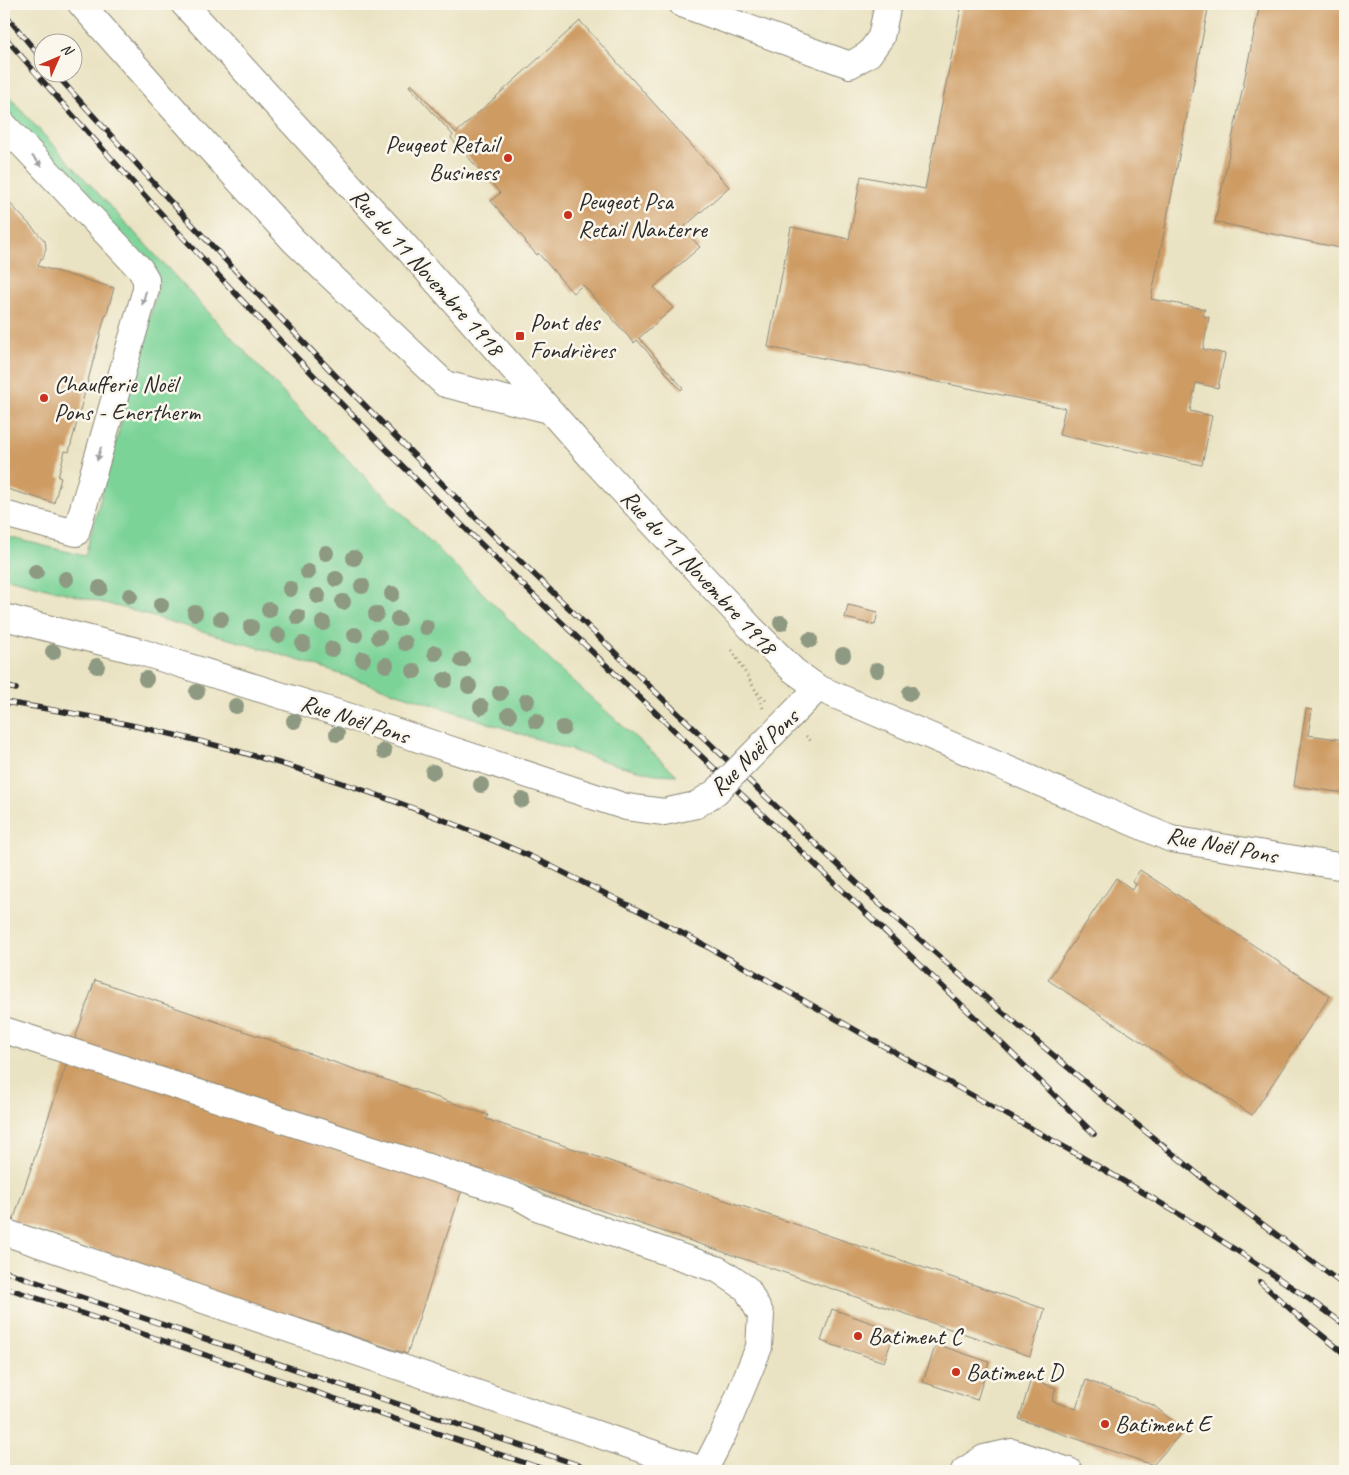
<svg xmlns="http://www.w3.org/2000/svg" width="1349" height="1475" viewBox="0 0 1349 1475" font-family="Caveat,sans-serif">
	<rect width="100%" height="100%" fill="#fbf7ec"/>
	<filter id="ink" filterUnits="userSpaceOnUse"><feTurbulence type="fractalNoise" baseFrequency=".02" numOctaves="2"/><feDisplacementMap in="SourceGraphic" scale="10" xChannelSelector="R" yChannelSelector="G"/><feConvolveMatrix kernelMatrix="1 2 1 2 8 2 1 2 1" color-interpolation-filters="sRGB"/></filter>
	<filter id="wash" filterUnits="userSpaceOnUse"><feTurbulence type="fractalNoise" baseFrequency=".0096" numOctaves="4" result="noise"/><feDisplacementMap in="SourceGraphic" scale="20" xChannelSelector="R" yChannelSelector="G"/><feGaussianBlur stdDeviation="1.12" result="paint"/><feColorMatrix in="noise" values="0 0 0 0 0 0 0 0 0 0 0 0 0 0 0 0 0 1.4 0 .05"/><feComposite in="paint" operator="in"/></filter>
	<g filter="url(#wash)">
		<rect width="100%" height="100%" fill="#eae3c3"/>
		<path fill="#7cd398" stroke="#547f62" d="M 4,90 L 19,108 L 315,427 L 556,666 L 677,775 L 655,774 L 613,764 L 273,652 L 127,609 L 4,577 L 4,536 L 85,556 L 158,286 L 154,270 L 4,111 Z"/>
		<g id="blocks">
			<path fill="#ce9b64" d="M 962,4 L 1209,4 L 1151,299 L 1205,309 L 1203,316 L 1209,317 L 1203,349 L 1225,354 L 1218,388 L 1196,383 L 1190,411 L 1212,416 L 1202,465 L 1059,435 L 1065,408 L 768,347 L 791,227 L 849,239 L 861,176 L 925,189 Z
				M 1260,4 L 1345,4 L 1345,249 L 1215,222 Z
				M 580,21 L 729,187 L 683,228 L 700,247 L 654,287 L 673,308 L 639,338 L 683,388 L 681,390 L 637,340 L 634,343 L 583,285 L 573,293 L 538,253 L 537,255 L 525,242 L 526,241 L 491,201 L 500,193 L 451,138 L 453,135 L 409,86 L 411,84 L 456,133 Z
				M 4,197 L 45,241 L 46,248 L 43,259 L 41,258 L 38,266 L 114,288 L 106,316 L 105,316 L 69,452 L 65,451 L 58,477 L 61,478 L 54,503 L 4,488 Z
				M 848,605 L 878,612 L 875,625 L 845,618 Z
				M 1306,709 L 1312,710 L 1308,735 L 1345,740 L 1345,793 L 1294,786 Z
				M 1140,870 L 1330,996 L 1252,1115 L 1048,980 L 1116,878 L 1133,890 L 1136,884 L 1132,882 Z
				M 95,980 L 488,1115 L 486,1119 L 1045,1309 L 1030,1356 L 470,1166 L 407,1354 L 299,1318 L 293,1336 L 177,1297 L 183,1279 L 13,1221 Z
				M 832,1309 L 895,1331 L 884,1362 L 821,1341 Z
				M 936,1344 L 989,1362 L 977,1400 L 923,1382 Z
				M 1031,1379 L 1056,1388 L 1052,1401 L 1076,1409 L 1086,1380 L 1153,1405 L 1184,1430 L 1153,1465 L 1019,1419 Z"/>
		</g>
	</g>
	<g filter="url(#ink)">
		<use href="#blocks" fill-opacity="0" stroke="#8a8777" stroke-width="1"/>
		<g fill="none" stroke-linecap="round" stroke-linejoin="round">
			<defs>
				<path id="minor" d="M 81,4 L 171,106 L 294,241 L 445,384 L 549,410
					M 184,4 L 400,240 L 591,457 L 751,628 L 793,670 L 818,688 L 1171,839 L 1345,867
					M 682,4 L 850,65 L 869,54 L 881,37 L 888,4
					M 4,125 L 140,269 L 146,279 L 146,289 L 76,533 L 4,514
					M 4,617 L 141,652 L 370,723 L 626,807 L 664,812 L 696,805
					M 762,745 L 818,688
					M 4,1030 L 518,1196 L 539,1208 L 719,1270 L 747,1289 L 761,1315 L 759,1347 L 724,1432 L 704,1471
					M 4,1232 L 705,1471
					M 964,1471 L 984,1458 L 1012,1452 L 1069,1471"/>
			</defs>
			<use href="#minor" stroke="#8a8777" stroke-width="28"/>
			<path stroke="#8a8777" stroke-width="3" stroke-dasharray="1 4" stroke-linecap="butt" d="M 732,650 L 756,691 L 768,702
				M 757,693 L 763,708
				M 806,736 L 813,743"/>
			<use href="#minor" stroke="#fff" stroke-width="26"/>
			<defs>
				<path id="rail" d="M 4,13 L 42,59
					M 4,36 C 167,227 342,409 522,584 C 669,727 819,867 966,1009 C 1009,1050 1051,1092 1094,1134
					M 54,72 L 170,201 L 249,285 L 333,373 L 479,521 L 665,701 L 874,899 L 1000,1010 L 1091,1087 L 1221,1193 L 1345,1286
					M 4,686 L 16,689
					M 4,702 C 186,729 359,780 527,855 C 550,865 572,877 594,888 C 702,941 806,1002 910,1061 C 1058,1143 1208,1224 1345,1325
					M 4,1271 L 596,1471
					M 1260,1282 L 1298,1316 L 1345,1354
					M 4,1287 L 549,1471"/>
			</defs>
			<use href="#rail" stroke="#2b2b2b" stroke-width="5.5"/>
			<use href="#rail" stroke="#fbf7ec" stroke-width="4" stroke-dasharray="11" stroke-linecap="butt"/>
			<defs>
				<path id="minor-bridge" d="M 696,805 L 716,792 L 762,745"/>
			</defs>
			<use href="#minor-bridge" stroke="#8a8777" stroke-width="28" stroke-linecap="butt"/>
			<use href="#minor-bridge" stroke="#fff" stroke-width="26"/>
		</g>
		<g fill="#8e9982">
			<circle cx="326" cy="553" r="8"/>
			<circle cx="354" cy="558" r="8"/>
			<circle cx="36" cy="572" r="8"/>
			<circle cx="308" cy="572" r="8"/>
			<circle cx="66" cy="579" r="8"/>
			<circle cx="336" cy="579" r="8"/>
			<circle cx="362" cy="586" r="8"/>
			<circle cx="100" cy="588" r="8"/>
			<circle cx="290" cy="589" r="8"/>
			<circle cx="392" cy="594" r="8"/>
			<circle cx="130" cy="596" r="8"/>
			<circle cx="318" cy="596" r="8"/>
			<circle cx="343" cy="602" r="8"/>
			<circle cx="161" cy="605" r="8"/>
			<circle cx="269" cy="610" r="8"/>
			<circle cx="195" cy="613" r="8"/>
			<circle cx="376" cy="614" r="8"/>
			<circle cx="298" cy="617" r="8"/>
			<circle cx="221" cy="619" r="8"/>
			<circle cx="398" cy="619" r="8"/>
			<circle cx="323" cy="623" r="8"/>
			<circle cx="781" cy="623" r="8"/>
			<circle cx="251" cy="627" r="8"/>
			<circle cx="426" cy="627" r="8"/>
			<circle cx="278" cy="635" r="8"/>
			<circle cx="355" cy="635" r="8"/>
			<circle cx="379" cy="637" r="8"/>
			<circle cx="810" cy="640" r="8"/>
			<circle cx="405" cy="643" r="8"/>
			<circle cx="303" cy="644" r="8"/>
			<circle cx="332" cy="649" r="8"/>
			<circle cx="53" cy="652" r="8"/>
			<circle cx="435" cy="653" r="8"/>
			<circle cx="843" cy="655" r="8"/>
			<circle cx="363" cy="659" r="8"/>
			<circle cx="462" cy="660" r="8"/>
			<circle cx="386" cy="665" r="8"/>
			<circle cx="97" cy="666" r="8"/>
			<circle cx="877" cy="670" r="8"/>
			<circle cx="414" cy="671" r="8"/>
			<circle cx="146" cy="679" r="8"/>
			<circle cx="445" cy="680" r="8"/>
			<circle cx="469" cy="686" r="8"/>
			<circle cx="197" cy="692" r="8"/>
			<circle cx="500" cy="693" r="8"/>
			<circle cx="910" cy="693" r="8"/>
			<circle cx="527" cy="701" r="8"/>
			<circle cx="236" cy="706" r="8"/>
			<circle cx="481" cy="707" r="8"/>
			<circle cx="509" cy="715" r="8"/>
			<circle cx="294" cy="721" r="8"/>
			<circle cx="536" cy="721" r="8"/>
			<circle cx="563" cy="728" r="8"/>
			<circle cx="337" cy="734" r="8"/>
			<circle cx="384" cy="751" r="8"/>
			<circle cx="433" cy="772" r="8"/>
			<circle cx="481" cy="785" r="8"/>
			<circle cx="522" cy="800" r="8"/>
		</g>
		<defs><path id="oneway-solid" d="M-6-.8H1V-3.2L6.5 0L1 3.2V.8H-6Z" transform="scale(1.25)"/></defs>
		<g fill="#a0a0a0">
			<use href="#oneway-solid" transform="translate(37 161) rotate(47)"/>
			<use href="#oneway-solid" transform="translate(144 298) rotate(106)"/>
			<use href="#oneway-solid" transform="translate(99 454) rotate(106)"/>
		</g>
	</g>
	<g fill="#c8321e" stroke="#fbf7ec" stroke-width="2">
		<circle cx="508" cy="158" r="5"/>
		<circle cx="568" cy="215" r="5"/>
		<rect x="515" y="331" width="10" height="10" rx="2.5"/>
		<circle cx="44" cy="398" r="5"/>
		<circle cx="858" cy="1336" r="5"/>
		<circle cx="956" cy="1372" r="5"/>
		<circle cx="1105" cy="1424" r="5"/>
	</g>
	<g text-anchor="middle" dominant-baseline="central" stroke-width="5" stroke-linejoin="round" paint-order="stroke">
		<g font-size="24" fill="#2b2b2b" stroke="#fbf7ec" text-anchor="start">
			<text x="498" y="144" text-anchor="end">Peugeot Retail<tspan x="498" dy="28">Business</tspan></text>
			<text x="578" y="201">Peugeot Psa<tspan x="578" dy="28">Retail Nanterre</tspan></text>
			<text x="530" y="322">Pont des<tspan x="530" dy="28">Fondrières</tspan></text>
			<text x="54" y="384">Chaufferie Noël<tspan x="54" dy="28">Pons - Enertherm</tspan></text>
			<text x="868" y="1336">Batiment C</text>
			<text x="966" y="1372">Batiment D</text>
			<text x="1115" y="1424">Batiment E</text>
		</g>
		<g font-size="24" fill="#2b2b2b" stroke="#fbf7ec">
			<text transform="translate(427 272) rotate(48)">Rue du 11 Novembre 1918</text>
			<text transform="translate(699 572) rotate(47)">Rue du 11 Novembre 1918</text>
			<text transform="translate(355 719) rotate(18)">Rue Noël Pons</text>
			<text transform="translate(754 752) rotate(-44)">Rue Noël Pons</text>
			<text transform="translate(1222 845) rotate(11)">Rue Noël Pons</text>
		</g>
	</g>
	<rect width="1349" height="1475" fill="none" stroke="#fbf7ec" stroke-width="20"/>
	<g transform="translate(58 58) rotate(45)"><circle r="24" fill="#fbf7ec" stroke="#a8a59f"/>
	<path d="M0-4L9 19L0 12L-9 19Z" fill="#c8321e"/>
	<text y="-8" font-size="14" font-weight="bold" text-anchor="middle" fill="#2b2b2b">N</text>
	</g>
</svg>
